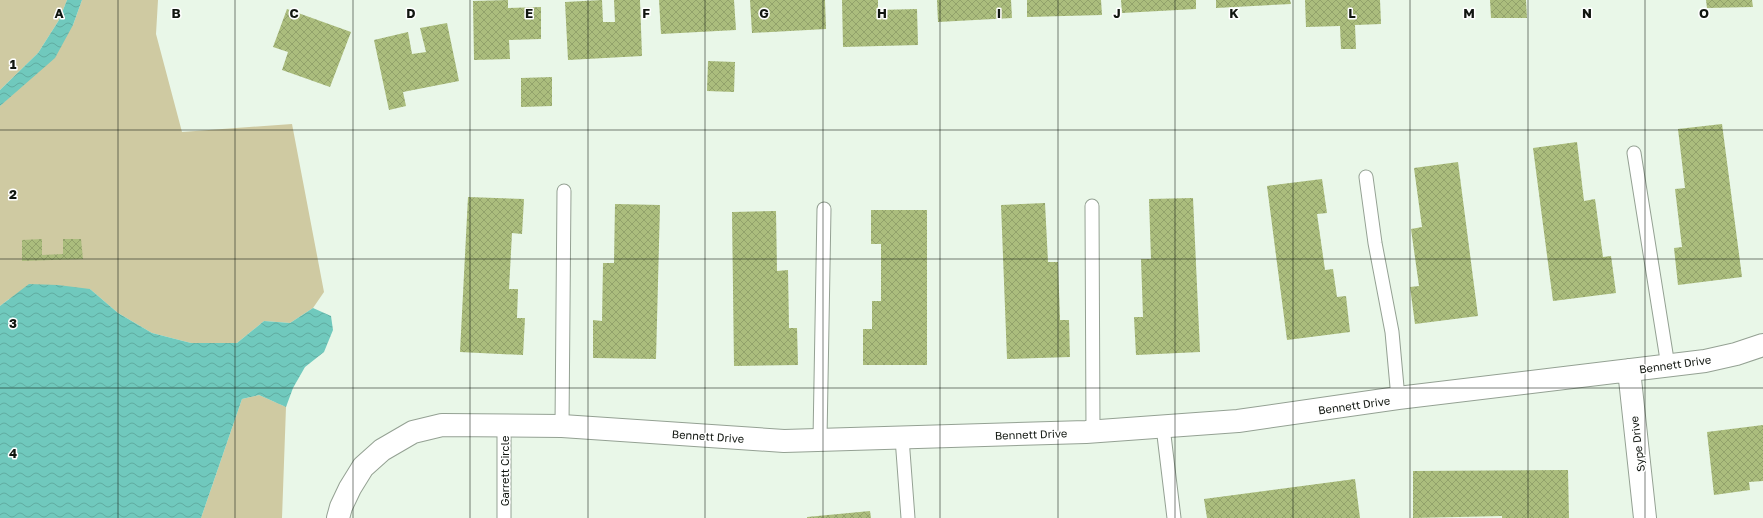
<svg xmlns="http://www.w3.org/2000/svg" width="1763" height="518" viewBox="0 0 1763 518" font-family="'Golos Text',sans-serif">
	<defs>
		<pattern id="water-waves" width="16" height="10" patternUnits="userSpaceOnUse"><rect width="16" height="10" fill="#70c9bd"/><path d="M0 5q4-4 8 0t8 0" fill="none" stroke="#60aca1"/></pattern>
		<pattern id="building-cross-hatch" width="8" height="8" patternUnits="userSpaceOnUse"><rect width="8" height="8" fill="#abbd7d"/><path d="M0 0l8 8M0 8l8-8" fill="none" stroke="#92a26b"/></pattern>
	</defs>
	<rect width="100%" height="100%" fill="#e9f7e8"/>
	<path fill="#cfcaa2" d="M 0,0 L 67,0 L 59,20 L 38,53 L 0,90 Z
		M 82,0 L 158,0 L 156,34 L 182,132 L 292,124 L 324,292 L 313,308 L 290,323 L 264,321 L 237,343 L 191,343 L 152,333 L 118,313 L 90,289 L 9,299 L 0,306 L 0,106 L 22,85 L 73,25 Z
		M 259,395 L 286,407 L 282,518 L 201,518 L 242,399 Z"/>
	<path fill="url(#water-waves)" d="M 67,0 L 82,0 L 73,25 L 55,58 L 0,106 L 0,90 L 38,53 L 59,20 Z
		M 29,284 L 58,285 L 90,289 L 118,313 L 152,333 L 191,343 L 237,343 L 264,321 L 290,323 L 313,308 L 331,316 L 333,330 L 324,352 L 305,367 L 293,388 L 286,407 L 259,395 L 242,399 L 201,518 L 0,518 L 0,306 Z"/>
	<path fill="url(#building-cross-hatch)" d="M 508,0 L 508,8 L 541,7 L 541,39 L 509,40 L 510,59 L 474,60 L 473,1 Z
		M 602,0 L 603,22 L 615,22 L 614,0 L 640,0 L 642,56 L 568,60 L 565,2 Z
		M 659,0 L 734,0 L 736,30 L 661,34 Z
		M 750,0 L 825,0 L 826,29 L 752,33 Z
		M 842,0 L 878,0 L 878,10 L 917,9 L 918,45 L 843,47 Z
		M 937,0 L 1011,0 L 1012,18 L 938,22 Z
		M 1027,0 L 1101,0 L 1102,15 L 1027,17 Z
		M 1121,0 L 1196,0 L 1196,9 L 1122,13 Z
		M 1216,0 L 1290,0 L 1291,4 L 1216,8 Z
		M 1305,0 L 1380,0 L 1381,24 L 1355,25 L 1356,49 L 1341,49 L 1340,26 L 1306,27 Z
		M 1490,0 L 1526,0 L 1527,18 L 1491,18 Z
		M 1706,0 L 1752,0 L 1753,7 L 1707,8 Z
		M 287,9 L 351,32 L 330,87 L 282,70 L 288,52 L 273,47 Z
		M 447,23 L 459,81 L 403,92 L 406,106 L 389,110 L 374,40 L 408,32 L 412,54 L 426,52 L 420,28 Z
		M 708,61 L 735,62 L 734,92 L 707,91 Z
		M 552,77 L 552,106 L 521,107 L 521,78 Z
		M 1722,124 L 1742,277 L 1678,285 L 1674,248 L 1682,247 L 1675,189 L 1685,188 L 1678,129 Z
		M 1577,142 L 1584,201 L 1595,199 L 1603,257 L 1611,256 L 1616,293 L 1553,301 L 1533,148 Z
		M 1458,162 L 1478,316 L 1415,324 L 1410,287 L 1419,286 L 1411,229 L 1422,227 L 1414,168 Z
		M 1322,179 L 1327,213 L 1317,214 L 1325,270 L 1333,269 L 1337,297 L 1346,296 L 1350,332 L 1287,340 L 1267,186 Z
		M 468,197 L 524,199 L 522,234 L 512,233 L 509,289 L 518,289 L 517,318 L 525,318 L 523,355 L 460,352 Z
		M 1193,198 L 1200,352 L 1136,355 L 1134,317 L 1143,317 L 1141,259 L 1151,259 L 1149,199 Z
		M 1045,203 L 1048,262 L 1058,262 L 1060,320 L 1069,320 L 1070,357 L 1007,359 L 1001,205 Z
		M 615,204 L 660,205 L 656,359 L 593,358 L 593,320 L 602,321 L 603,263 L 614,263 Z
		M 871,210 L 927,210 L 927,365 L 863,365 L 863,329 L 872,329 L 872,301 L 881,301 L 881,244 L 871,244 Z
		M 776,211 L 777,271 L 788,270 L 789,328 L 797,328 L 798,365 L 734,366 L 732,212 Z
		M 42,239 L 42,255 L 63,254 L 63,239 L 81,239 L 83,259 L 22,261 L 22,240 Z
		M 1763,425 L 1763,481 L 1749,482 L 1750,490 L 1714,495 L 1707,432 Z
		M 1568,470 L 1569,518 L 1502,518 L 1502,516 L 1413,518 L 1413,471 Z
		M 1355,479 L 1360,518 L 1207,518 L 1204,499 Z
		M 870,511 L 871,518 L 807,518 L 807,517 Z"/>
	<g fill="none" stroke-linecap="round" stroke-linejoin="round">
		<defs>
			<path id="service" d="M 1634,153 L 1668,366
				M 1366,177 L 1375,243 L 1392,332 L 1398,398
				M 1092,206 L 1093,431
				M 562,426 L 564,191
				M 1163,427 L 1174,518
				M 902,438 L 908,518
				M 820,439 L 824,209
				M 504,518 L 504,425"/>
			<path id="minor" d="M 1629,370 L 1645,518
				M 338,518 L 341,507 L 350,488 L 363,467 L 382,450 L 413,432 L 442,425 L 562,426 L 784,441 L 1086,432 L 1238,421 L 1398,398 L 1705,361 L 1736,354 L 1763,345"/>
		</defs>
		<use href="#service" stroke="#94a193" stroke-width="15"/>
		<use href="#minor" stroke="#94a193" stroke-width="24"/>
		<use href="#service" stroke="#fff" stroke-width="13"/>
		<use href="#minor" stroke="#fff" stroke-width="22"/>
	</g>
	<path fill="none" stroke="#111610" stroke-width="1" stroke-opacity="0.55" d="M 118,0 L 118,518M 235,0 L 235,518M 353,0 L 353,518M 470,0 L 470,518M 588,0 L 588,518M 705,0 L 705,518M 823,0 L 823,518M 940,0 L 940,518M 1058,0 L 1058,518M 1175,0 L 1175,518M 1293,0 L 1293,518M 1410,0 L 1410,518M 1528,0 L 1528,518M 1645,0 L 1645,518M 0,130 L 1763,130M 0,259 L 1763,259M 0,388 L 1763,388"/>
	<g text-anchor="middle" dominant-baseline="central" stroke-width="3" stroke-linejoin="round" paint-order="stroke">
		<g font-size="11" fill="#111610" stroke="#fff">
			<text transform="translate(1675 364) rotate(-8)">Bennett Drive</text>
			<text transform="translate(1354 405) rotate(-8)">Bennett Drive</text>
			<text transform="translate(1031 434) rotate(-2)">Bennett Drive</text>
			<text transform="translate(708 436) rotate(4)">Bennett Drive</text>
			<text transform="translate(1637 444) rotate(-97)">Sype Drive</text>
			<text transform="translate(504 471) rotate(-90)">Garrett Circle</text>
		</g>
	</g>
	<g font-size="13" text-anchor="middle" font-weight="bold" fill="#111610" stroke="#fff" stroke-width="3" stroke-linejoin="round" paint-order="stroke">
		<text x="59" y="18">A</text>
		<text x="176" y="18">B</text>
		<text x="294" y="18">C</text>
		<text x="411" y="18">D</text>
		<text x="529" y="18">E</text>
		<text x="646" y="18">F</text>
		<text x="764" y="18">G</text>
		<text x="882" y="18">H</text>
		<text x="999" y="18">I</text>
		<text x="1117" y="18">J</text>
		<text x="1234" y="18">K</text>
		<text x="1352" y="18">L</text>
		<text x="1469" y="18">M</text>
		<text x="1587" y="18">N</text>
		<text x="1704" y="18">O</text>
		<text x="13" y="69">1</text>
		<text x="13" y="199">2</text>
		<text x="13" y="328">3</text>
		<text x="13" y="458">4</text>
	</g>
</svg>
